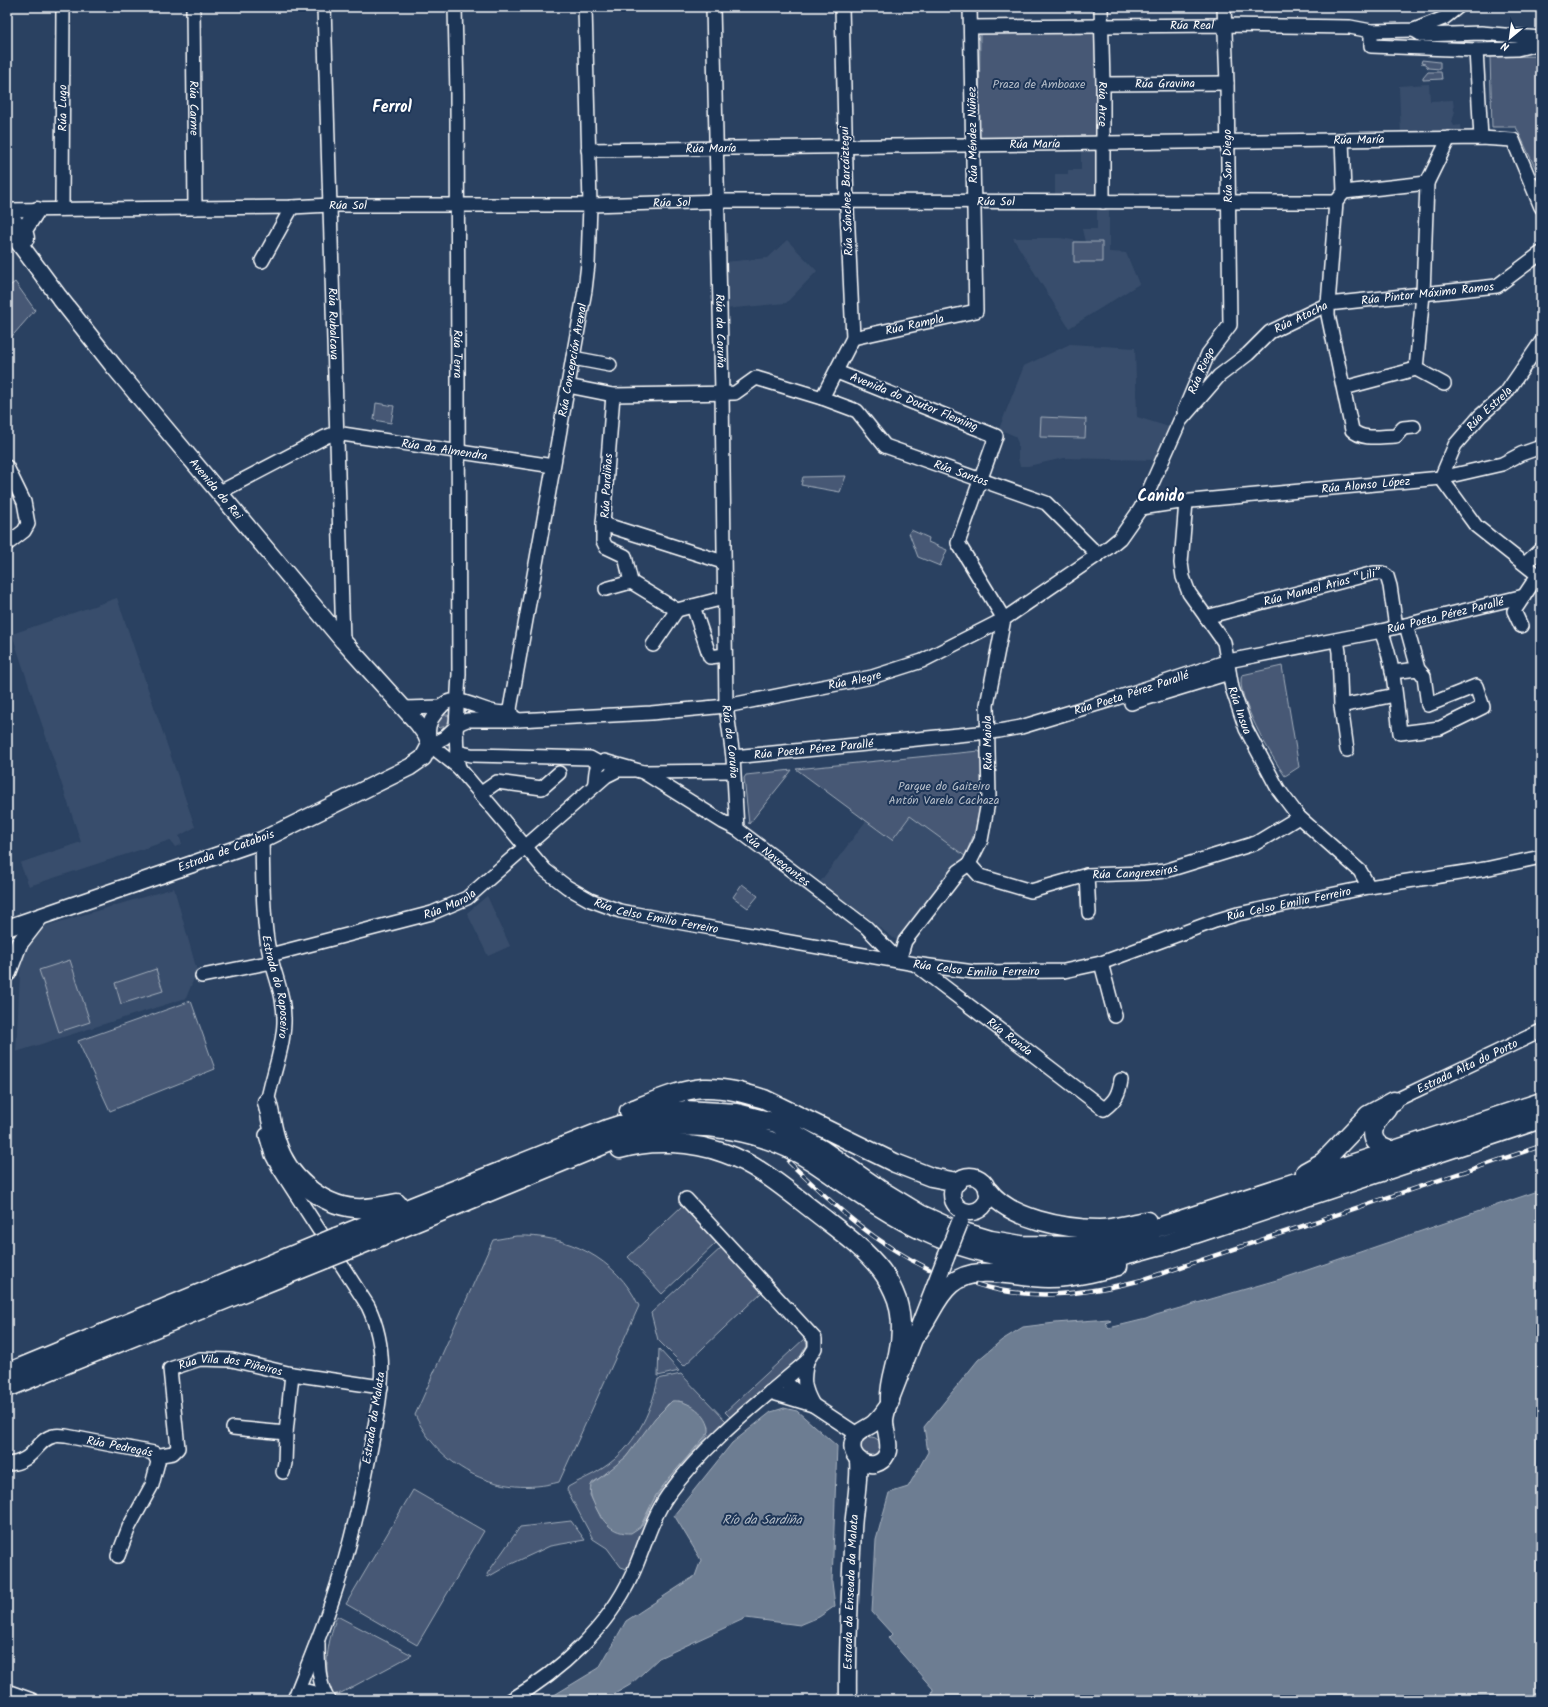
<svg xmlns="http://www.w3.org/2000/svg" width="1548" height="1707" viewBox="0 0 1548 1707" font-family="Kalam,sans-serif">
	<rect width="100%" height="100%" fill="#2a4161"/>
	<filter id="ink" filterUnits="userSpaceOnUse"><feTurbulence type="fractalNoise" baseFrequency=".025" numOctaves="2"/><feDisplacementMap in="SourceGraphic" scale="8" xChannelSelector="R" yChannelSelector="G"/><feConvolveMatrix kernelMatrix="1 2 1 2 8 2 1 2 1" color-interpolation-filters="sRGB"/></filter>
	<g filter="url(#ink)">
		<path fill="#394e6c" d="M 1429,84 L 1430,101 L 1453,100 L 1454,111 L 1455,111 L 1452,122 L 1454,126 L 1461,125 L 1462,135 L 1401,135 L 1399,86 Z
			M 1096,149 L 1097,197 L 1055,197 L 1055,174 L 1068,174 L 1068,170 L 1081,170 L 1081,150 Z
			M 1097,208 L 1109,208 L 1109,252 L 1126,253 L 1139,284 L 1069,328 L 1013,238 L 1060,238 L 1085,242 L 1082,229 L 1097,229 Z
			M 787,240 L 817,271 L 786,303 L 724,309 L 724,262 L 768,258 Z
			M 1070,344 L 1135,348 L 1137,417 L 1172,428 L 1157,460 L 1064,458 L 1028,466 L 1020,466 L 1018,458 L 1018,443 L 1015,436 L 999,429 L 1024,366 Z
			M 117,598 L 195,827 L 179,836 L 182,844 L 175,847 L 170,840 L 29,886 L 20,863 L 81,842 L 12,634 Z
			M 910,816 L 965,856 L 900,943 L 820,882 L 866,821 L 892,840 Z
			M 174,888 L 197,971 L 186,998 L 16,1052 L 21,955 L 39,928 Z
			M 487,896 L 510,946 L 488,956 L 467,913 Z"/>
		<path fill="#465975" stroke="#a2acba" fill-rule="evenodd" d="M 980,29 L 1100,29 L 1100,139 L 979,138 Z
			M 1541,56 L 1541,180 L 1516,127 L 1492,127 L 1490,57 Z
			M 1422,60 L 1440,62 L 1440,69 L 1428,68 L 1425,64 L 1421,63 Z
			M 1428,72 L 1441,72 L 1442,79 L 1423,80 L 1423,78 Z
			M 1074,242 L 1102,242 L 1102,262 L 1074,262 Z
			M 15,282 L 35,310 L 7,342 L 7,320 L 9,322 L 11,320 L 7,315 L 7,288 Z
			M 376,403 L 394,406 L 391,423 L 374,420 Z
			M 1041,417 L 1086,419 L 1085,438 L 1040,437 Z
			M 846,476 L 840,492 L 801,485 L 803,477 Z
			M 911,530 L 929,538 L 928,542 L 947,550 L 940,566 L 918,557 L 909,533 Z
			M 1282,666 L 1299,767 L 1285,776 C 1273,759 1234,694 1242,675 Z
			M 444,715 L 448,715 L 450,718 L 446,726 L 439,728 L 435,724 L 440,716 Z
			M 979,751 L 982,755 C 982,778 985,804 977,827 C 973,837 969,846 965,856 L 910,816 L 892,840 L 796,769 Z
			M 792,770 L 749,824 L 744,778 L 746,775 Z
			M 742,884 L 758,896 L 748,908 L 733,897 Z
			M 70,960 L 90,1022 L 59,1032 L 39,970 Z
			M 156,969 L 163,991 L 121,1004 L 115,983 Z
			M 191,1001 L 215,1069 L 110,1111 L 78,1041 Z
			M 682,1206 L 716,1243 L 662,1294 L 628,1257 Z
			M 516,1236 C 566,1234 617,1258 639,1306 L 559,1482 C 500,1498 441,1470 415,1415 L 493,1240 Z
			M 722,1247 L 762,1292 L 684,1366 L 658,1340 L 651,1313 Z
			M 805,1338 L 807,1345 L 800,1357 L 730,1417 L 725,1412 Z
			M 659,1349 L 679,1371 L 658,1376 Z
			M 681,1374 L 726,1421 L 674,1475 L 658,1497 L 629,1565 L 627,1569 L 621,1567 L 607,1548 L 593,1539 L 567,1490 L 568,1487 C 579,1480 592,1476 603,1468 C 634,1448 651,1414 658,1379 ZM 679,1401 C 694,1405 701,1414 709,1427 L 708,1435 L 670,1477 L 653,1501 L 642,1525 L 601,1518 L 590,1495 L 592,1483 L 610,1471 L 626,1457 L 668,1404 Z
			M861 1447a10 10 0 1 1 20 0a10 10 0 1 1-20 0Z
			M 413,1490 L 484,1531 L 417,1645 L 346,1604 Z
			M 571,1521 L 585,1540 L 550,1546 L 507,1566 L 488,1577 L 487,1574 L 520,1527 Z
			M 337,1616 L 412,1655 L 341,1693 L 332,1695 C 322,1671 328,1640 337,1616 Z"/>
		<path fill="#6d7d92" stroke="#a7b1be" d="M 1541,1190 L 1541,1700 L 931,1700 L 933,1689 L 888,1638 L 892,1634 L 872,1612 L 876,1540 L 889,1493 L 908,1487 L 928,1452 L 924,1427 L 978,1360 L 1002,1340 L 1023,1327 L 1055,1323 L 1109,1319 L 1111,1321 L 1105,1323 L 1109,1328 L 1146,1319 L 1156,1315 L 1287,1277 Z
			M 672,1401 C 687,1399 710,1415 709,1432 L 670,1477 L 656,1495 L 640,1527 L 631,1533 C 612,1534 603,1522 595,1506 C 592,1499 589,1494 591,1485 L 626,1457 L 655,1418 Z
			M 784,1408 L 797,1411 L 837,1446 L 832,1582 L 835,1606 L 819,1617 L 800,1625 L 746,1618 L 659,1658 L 630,1685 L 604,1700 L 546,1700 L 599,1668 L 626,1621 L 695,1576 L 701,1560 L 674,1515 L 732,1443 L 771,1412 Z"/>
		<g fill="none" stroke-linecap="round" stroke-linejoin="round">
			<defs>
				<g id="minor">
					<path id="s1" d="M 193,7 L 195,208"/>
					<path id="s2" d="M 324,7 L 343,641"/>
					<path id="s3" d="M 455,7 L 457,94 L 459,674 L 456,726 L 457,758 L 459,768"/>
					<path id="s4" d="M 713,7 L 722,392 L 726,706 L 733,757 L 737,829"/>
					<path id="s5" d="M 1101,7 L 1103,84 L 1103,202"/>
					<path id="s6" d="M 971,27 L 1224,25 L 1350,27 L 1371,31 L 1414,30 L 1444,18 L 1458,7"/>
					<path d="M 1414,30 L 1422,35 L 1481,33 L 1541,38"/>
					<path d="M 1371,31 L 1371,46 L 1476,50 L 1517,49 L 1541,43"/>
					<path d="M 1476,50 L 1481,138"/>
					<path id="s7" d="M 1103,84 L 1227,83"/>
					<path id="s8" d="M 588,150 L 1481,138 L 1513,140 L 1541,207"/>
					<path d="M 1344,192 L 1427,183 L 1449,138"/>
					<path id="s9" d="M 62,209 L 63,7"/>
					<path id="s10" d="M 7,210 L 292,207 L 330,205 L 590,205 L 724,201 L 1336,202"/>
					<path d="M 262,261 L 292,207"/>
					<path id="s11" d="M 853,338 L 976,311 L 970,7"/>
					<path d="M 573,358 L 610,365"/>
					<path d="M 1416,369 L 1423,294 L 1427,183"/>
					<path d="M 1416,369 L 1444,384"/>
					<path d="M 568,386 L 613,395 L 735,393 L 756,378 L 822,398 L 853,338 L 847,208 L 842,7"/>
					<path d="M 1344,388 L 1416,369"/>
					<path d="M 613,395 L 603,524 L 723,562"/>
					<path id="s12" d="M 822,398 L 857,411 L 885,446 L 1046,503 L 1098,555"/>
					<path id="s13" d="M 1184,411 L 1208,354 L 1230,325 L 1227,83 L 1224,7"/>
					<path id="s14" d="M 1414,427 L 1403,428 L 1396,436 C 1382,436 1363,441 1352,430 L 1328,315 L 1328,304 L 1497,286 L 1541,253"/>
					<path d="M 7,467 L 24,502 L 28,524 L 24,531 L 7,544"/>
					<path id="s15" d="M 220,492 L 325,437 L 336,433 L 553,466"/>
					<path id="s16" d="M 1186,502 L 1181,563 L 1183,577 L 1189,593 L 1224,642 L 1232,688 L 1246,729 L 1278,789 L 1299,817 L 1360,871 L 1369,887"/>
					<path id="s17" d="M 1141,508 L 1180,502 L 1441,478 L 1502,464 L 1521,454 L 1541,447"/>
					<path d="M 603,524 L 603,541 L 606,547 L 625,556 L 631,582"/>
					<path d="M 1525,564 L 1541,549"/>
					<path d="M 631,582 L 677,610 L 724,598"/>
					<path d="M 606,589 L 631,582"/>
					<path d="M 693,606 L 710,657 L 725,655"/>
					<path id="s18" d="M 1206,617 L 1374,573 L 1382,573 L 1387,576 L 1390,586 L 1396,627"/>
					<path id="s19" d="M 1521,626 L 1514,611 L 1538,575 L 1476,526 L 1441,478 L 1455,445 L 1480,416 L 1506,393 L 1541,342"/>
					<path d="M 1381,631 C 1394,663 1396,699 1400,733 L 1440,728 L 1483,707 L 1476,686 L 1428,705 L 1424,676 L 1418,669 L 1406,625"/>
					<path d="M 1337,640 L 1339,652 L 1341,706 L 1347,750"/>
					<path d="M 653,645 L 677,610"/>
					<path d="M 1392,672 L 1418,669"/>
					<path d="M 1131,703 L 1229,673"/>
					<path d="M 1341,706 L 1395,695"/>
					<path d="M 404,708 L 441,707"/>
					<path id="s20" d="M 518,720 L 512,716 L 510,709 L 585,290 L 588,264 L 590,205 L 585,7"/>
					<path d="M 429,741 C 428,729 428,722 436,713 C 439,709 443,704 447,702 C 463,695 490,717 507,712 L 510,709"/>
					<path id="s21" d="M 430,745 L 444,738 L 460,723 L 467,720 L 518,720 L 651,713 L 726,706 L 872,677 L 922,661 L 1004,619 L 1108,548 L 1120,538 L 1141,508 L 1180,421 L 1219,376 L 1248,354 L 1270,332 L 1328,304 L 1336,202 L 1344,192 L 1342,140"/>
					<path id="s22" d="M 430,745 L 459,768 L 545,870 L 567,887 L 590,900 L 620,911 L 683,923 L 915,964 L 974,972 L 1064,971 L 1101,963 L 1215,921 L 1238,914 L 1369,887 L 1485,869 L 1541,857"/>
					<path d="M 457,752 L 471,755 L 590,758 L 599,763"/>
					<path id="s23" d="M 733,757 L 999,731 L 1021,727 L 1117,698 L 1228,661 L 1381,631 L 1524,596"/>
					<path id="s24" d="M 643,772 L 723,822 L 737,829 L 866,927 L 899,961 L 905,941 L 959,871 L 969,864 L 981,840 L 989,797 L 987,705 L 1004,619 L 958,543 L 996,436 L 837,372"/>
					<path d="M 594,786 C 597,777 593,765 604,761 L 643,772 L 733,771"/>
					<path d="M 480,794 L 497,782 L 542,788 L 559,773"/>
					<path id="s25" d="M 262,840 C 263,872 262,914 268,946 C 273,973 285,994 284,1023 C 283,1053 270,1080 266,1109"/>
					<path id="s26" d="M 969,864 L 980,876 L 1031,891 L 1087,875 L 1145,873 L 1165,871 L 1256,843 L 1299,817"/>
					<path d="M 1087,875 L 1089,913"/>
					<path id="s27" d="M 270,955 L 432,913 L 467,898 L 606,776 L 618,770 L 633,770"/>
					<path d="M 1101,963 L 1115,1016"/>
					<path id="s28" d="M 916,965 L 1104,1109 C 1115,1101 1119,1094 1121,1080"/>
					<path d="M 202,976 L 272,962"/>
					<path id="s29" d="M 1394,1101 L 1541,1031"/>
					<path d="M 266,1135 L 272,1155 L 279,1168 L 368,1306 C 392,1356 379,1405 369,1457 C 360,1503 350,1548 335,1592 C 323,1629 308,1664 294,1700"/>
					<path d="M 784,1381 L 813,1405 L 857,1434"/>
					<path d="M 770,1392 L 813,1405 C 803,1387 803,1380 807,1361"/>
					<path d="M 233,1428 L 286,1433 L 292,1374"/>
					<path id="s30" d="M 155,1456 L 173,1453 L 178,1448 L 170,1369 L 200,1359 L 232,1360 L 292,1374 L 381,1387"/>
					<path id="s31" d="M 7,1464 C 35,1463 36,1439 54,1436 C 58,1435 62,1436 66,1436 L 154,1453 L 158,1462 L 152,1485 L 129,1527 L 118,1556"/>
					<path d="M 283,1472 L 285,1463 L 286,1433"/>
					<path d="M 318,1644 C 318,1664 318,1682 328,1700"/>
					<path d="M 7,1691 L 32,1700"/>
					<path d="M 295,1697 C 308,1686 315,1693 328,1700"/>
					<path d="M 511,1700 C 560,1671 608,1628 632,1575 C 644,1549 651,1519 668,1495 C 706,1442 758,1403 807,1361 L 815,1348 L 815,1339 L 686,1199"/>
				</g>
				<g id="major">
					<path d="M 7,212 L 23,233"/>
					<path id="s32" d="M 7,227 L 59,297 L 115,368 L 343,641 L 418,724 L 426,735 L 430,745 L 423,758 L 410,767 L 262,840 L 7,928"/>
					<path d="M 26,238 L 24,230 L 37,210"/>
					<path d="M 8,973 L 19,944 L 40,917"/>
					<circle cx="970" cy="1194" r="18"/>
					<path d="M 888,1406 C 884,1412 879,1418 874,1423 C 868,1428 859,1430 855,1437 C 843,1459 876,1476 887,1454 C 891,1445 885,1432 885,1421 C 885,1416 887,1411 888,1406 L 946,1257"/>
					<path id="s33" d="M 848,1700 C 847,1643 850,1587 853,1530 C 854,1506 860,1484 858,1460"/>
				</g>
				<path id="highway" d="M 267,1102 C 271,1115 272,1130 277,1143 C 287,1176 320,1205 355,1208 C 369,1209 383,1206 397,1203
					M 1387,1108 C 1371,1125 1364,1144 1393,1151
					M 629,1111 C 652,1102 678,1090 703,1088 C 724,1087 744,1093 764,1099 L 895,1163 L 931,1177 L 957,1182
					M 620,1149 C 652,1139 693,1142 724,1153 C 759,1165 789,1192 818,1214 C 840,1231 864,1248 881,1270 C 888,1279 893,1289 897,1300 C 902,1317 902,1336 898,1354 C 895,1370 889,1384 890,1401
					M 1305,1172 L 1323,1162 L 1368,1115 L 1394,1101
					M 988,1190 C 1009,1219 1065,1229 1099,1229 C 1114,1229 1132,1223 1147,1221
					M 336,1237 L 607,1129 L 644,1117 L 685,1110 L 737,1113 L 776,1123 L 821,1149 L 879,1189 L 920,1214 L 951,1228 L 991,1240 L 1021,1245 L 1080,1246 L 1113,1241 L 1156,1228 L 1541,1102
					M 346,1251 L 613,1141 C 623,1138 632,1134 642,1132 C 700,1119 763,1130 813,1162 C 849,1186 884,1213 923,1231 C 982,1259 1047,1267 1112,1257 C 1129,1255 1145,1249 1162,1245 L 1541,1119
					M 915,1336 C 929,1320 935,1297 951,1284 C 978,1262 1018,1279 1049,1278 C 1072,1278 1095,1272 1118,1266
					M 7,1373 L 317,1245
					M 7,1388 L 326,1259"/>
			</defs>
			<use href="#minor" stroke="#fff" stroke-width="16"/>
			<use href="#major" stroke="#fff" stroke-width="19"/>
			<use href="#highway" stroke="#fff" stroke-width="21"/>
			<use href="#minor" stroke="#1d3557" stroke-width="13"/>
			<use href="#major" stroke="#1d3557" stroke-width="16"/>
			<use href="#highway" stroke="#1d3557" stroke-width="18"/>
			<defs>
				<path id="rail" d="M 789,1162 C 834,1205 872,1242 929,1269
					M 976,1284 C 1031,1302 1086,1294 1142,1280 L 1541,1146"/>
			</defs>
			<use href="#rail" stroke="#fff" stroke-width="4.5"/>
			<use href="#rail" stroke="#1d3557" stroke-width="3" stroke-dasharray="9" stroke-linecap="butt"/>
			<defs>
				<path id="major-bridge" d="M 946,1257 L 960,1222"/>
				<path id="highway-bridge" d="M 317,1245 L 336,1237
					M 326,1259 L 346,1251"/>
			</defs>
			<use href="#major-bridge" stroke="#fff" stroke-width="19" stroke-linecap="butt"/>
			<use href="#highway-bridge" stroke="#fff" stroke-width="21" stroke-linecap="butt"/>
			<use href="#major-bridge" stroke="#1d3557" stroke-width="16"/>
			<use href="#highway-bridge" stroke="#1d3557" stroke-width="18"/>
		</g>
	</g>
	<g text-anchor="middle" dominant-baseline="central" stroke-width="4" stroke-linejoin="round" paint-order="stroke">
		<g font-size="12" fill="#fff" stroke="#1d3557">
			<text stroke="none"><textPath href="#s6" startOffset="221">Rúa Real</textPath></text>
			<text stroke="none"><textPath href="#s7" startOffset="62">Rúa Gravina</textPath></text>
			<text stroke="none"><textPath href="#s5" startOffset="97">Rúa Arce</textPath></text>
			<text stroke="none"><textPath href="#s9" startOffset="101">Rúa Lugo</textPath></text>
			<text stroke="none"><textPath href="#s1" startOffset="101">Rúa Carme</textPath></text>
			<text transform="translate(973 135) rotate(-91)">Rúa Méndez Núñez</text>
			<text stroke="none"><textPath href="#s8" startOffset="771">Rúa María</textPath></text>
			<text stroke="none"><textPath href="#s8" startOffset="447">Rúa María</textPath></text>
			<text stroke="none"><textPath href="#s8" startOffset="123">Rúa María</textPath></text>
			<text transform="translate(1228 166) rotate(-91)">Rúa San Diego</text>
			<text transform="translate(847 191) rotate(-92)">Rúa Sánchez Barcáiztegui</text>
			<text stroke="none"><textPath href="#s10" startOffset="989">Rúa Sol</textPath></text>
			<text stroke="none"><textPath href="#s10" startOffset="665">Rúa Sol</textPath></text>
			<text stroke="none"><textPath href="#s10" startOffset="341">Rúa Sol</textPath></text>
			<text stroke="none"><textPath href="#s14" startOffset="296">Rúa Pintor Máximo Ramos</textPath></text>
			<text stroke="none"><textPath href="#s21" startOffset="1033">Rúa Atocha</textPath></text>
			<text stroke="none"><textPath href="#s2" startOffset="317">Rúa Rubalcava</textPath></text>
			<text stroke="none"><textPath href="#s11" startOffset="63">Rúa Rampla</textPath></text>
			<text stroke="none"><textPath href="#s4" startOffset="324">Rúa da Coruña</textPath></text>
			<text stroke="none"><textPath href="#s3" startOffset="347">Rúa Terra</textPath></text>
			<text stroke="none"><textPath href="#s20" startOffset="369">Rúa Concepción Arenal</textPath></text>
			<text stroke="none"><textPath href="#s13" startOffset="44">Rúa Riego</textPath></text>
			<text transform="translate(914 402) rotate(22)">Avenida do Doutor Fleming</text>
			<text stroke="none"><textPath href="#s19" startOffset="284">Rúa Estrela</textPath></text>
			<text stroke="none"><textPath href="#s15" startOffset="240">Rúa da Almendra</textPath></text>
			<text stroke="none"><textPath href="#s12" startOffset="163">Rúa Santos</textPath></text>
			<text transform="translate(607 486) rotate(-87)">Rúa Pardiñas</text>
			<text stroke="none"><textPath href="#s17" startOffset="226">Rúa Alonso López</textPath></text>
			<text stroke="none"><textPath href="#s32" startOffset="335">Avenida do Rei</textPath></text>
			<text stroke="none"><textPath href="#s18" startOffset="120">Rúa Manuel Arias “Lili”</textPath></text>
			<text stroke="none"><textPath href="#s23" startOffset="729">Rúa Poeta Pérez Parallé</textPath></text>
			<text stroke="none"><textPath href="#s21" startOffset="436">Rúa Alegre</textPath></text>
			<text stroke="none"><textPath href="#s23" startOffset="405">Rúa Poeta Pérez Parallé</textPath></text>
			<text stroke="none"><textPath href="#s16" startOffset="223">Rúa Insua</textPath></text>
			<text stroke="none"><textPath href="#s4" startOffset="735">Rúa da Coruña</textPath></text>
			<text transform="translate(988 743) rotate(-91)">Rúa Maiola</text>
			<text stroke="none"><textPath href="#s23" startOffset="81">Rúa Poeta Pérez Parallé</textPath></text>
			<text transform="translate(226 851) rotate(-20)">Estrada de Catabois</text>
			<text stroke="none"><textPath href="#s24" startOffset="160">Rúa Navegantes</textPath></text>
			<text stroke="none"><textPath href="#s26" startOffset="176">Rúa Cangrexeiras</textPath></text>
			<text stroke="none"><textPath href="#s27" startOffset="187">Rúa Marola</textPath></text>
			<text stroke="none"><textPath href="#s22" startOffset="941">Rúa Celso Emilio Ferreiro</textPath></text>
			<text stroke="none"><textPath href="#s22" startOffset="293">Rúa Celso Emilio Ferreiro</textPath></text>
			<text stroke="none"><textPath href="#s22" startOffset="618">Rúa Celso Emilio Ferreiro</textPath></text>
			<text stroke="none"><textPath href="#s25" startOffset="148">Estrada do Raposeiro</textPath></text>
			<text stroke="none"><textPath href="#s28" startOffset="118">Rúa Ronda</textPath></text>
			<text stroke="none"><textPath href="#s29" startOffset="81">Estrada Alta do Porto</textPath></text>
			<text stroke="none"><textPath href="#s30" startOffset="167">Rúa Vila dos Piñeiros</textPath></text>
			<text transform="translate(374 1418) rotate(-81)">Estrada da Malata</text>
			<text stroke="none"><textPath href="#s31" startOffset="123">Rúa Pedregás</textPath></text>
			<text stroke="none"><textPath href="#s33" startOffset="108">Estrada da Enseada da Malata</textPath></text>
		</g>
		<g font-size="12" fill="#b5bdc8" stroke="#1d3557">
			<text x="1039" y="84">Praza de Amboaxe</text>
			<text x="944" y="786">Parque do Gaiteiro<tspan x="944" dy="14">Antón Varela Cachaza</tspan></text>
		</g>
		<g font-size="13" font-style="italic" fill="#b6bec8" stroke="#1d3557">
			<text x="762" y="1520">Río da Sardiña</text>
		</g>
		<g font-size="16" font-weight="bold" fill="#fff" stroke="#1d3557">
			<text x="392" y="107">Ferrol</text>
			<text x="1161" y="496">Canido</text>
		</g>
	</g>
	<rect width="1548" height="1707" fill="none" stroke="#1d3557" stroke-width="24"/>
	<rect x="12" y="12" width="1524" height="1683" fill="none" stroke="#fff" stroke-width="1.5" filter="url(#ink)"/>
	<g transform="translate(1510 38) rotate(209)" stroke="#1d3557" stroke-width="3" paint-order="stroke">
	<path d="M0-3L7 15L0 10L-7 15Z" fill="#ffffff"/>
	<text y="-6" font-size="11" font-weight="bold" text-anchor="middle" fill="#ffffff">N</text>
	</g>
</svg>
